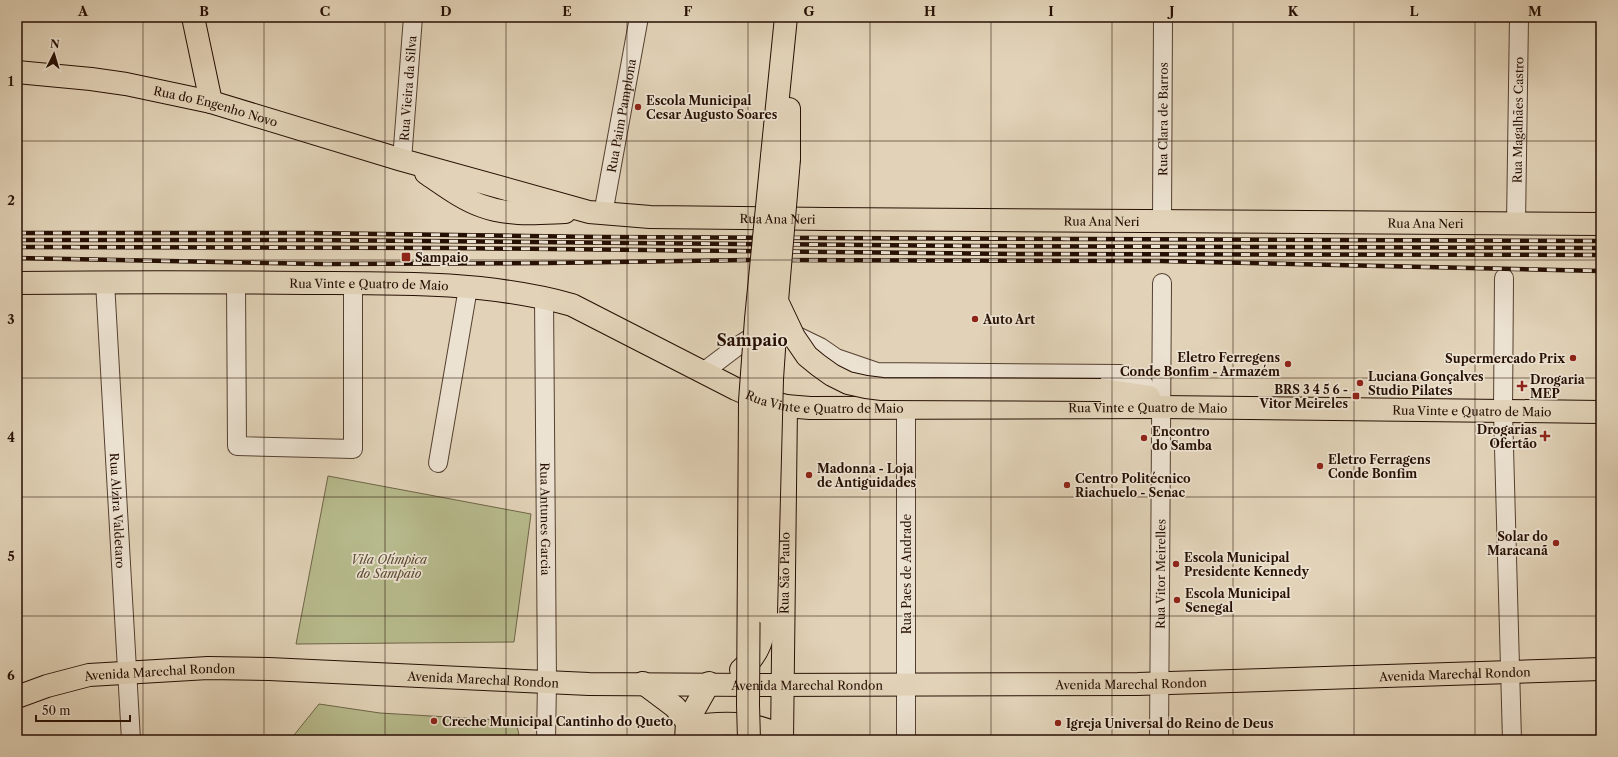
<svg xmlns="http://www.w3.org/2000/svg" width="1618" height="757" viewBox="0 0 1618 757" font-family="'Libre Caslon Text',serif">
	<rect width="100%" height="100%" fill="#e2d3b8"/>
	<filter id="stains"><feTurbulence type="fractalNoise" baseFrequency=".005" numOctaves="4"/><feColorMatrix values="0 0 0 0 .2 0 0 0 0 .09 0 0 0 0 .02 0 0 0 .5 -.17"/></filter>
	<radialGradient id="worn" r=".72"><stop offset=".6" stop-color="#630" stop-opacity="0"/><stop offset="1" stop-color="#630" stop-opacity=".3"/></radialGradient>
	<path fill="#b7bb8d" stroke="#6e6548" d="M 328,476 L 531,514 L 514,642 L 296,644 Z
		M 319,704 L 380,713 L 516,721 L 520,740 L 290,740 Z"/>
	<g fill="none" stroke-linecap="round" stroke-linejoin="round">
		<defs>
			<g id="minor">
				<path id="s1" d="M 402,160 L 413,17"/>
				<path id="s2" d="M 603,214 L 639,17"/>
				<path id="s3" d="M 1162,221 L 1163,17"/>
				<path id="s4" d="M 1516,224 L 1519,17"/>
				<path d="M 1504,278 L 1503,411 L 1512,740"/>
				<path id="s5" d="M 105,282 L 131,740"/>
				<path d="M 236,282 L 237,446 L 353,449 L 353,283"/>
				<path id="s6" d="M 544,297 L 547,682 L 546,740"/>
				<path d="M 789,332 L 820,347 L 836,358 L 877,372 L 1120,374 L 1143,383 L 1151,397"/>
				<path d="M 702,373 L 735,348 L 760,332 L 764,332"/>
				<path d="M 438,463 L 468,288"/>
				<path d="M 906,740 L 906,408"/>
				<path id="s7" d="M 1159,740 L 1162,283"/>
			</g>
			<g id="major">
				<path d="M 193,17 L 211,102"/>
				<path id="s8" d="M 17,72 L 91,79 L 126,84 L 211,102 L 402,160 L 589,212 L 650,217 L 828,219 L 1601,224"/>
				<path d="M 789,109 L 789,159"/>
				<path d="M 772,156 L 786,17"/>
				<path d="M 426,173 C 444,185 462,199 482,206 C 509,216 538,213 565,212"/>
				<path id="s9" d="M 17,283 C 113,282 209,282 305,283 C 394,283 486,281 572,305 L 736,389 L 762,400 L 786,406 L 810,408 L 1162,407 L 1601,412"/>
				<path d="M 1101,390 L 1149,397"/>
				<path d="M 741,670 C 760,653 764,637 766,613"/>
				<path d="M 643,683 L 675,707 L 687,722"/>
				<path id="s10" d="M 17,697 L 47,686 L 89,675 L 208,668 L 269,669 L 589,684 L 756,685 L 1138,684 L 1601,669"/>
				<path d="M 687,728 C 718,722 753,721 782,736"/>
				<path d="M 686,740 L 687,722 L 709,683"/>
				<path id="s11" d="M 782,740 L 786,406"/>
			</g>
		</defs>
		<use href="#minor" stroke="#554030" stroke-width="20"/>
		<use href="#major" stroke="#260f03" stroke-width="24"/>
		<use href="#minor" stroke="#ece2d1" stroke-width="18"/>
		<use href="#major" stroke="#e2d3b8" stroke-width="22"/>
		<defs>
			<path id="rail" d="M 17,233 L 307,233 L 600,237 L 1601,241
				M 17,240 L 307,240 L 971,246 L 1601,248
				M 17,247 L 450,248 L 1018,254 L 1601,255
				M 17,258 L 324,264 L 548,263 L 748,260 L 1160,261 L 1601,271"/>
		</defs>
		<use href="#rail" stroke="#260f03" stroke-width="4.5"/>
		<use href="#rail" stroke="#ece2d1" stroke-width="3" stroke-dasharray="9" stroke-linecap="butt"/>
		<defs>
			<path id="major-bridge" d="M 789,159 L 777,301 L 794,337 L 807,356 L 818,365 L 832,375 L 848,383 L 866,387 L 882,389 L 1101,390
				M 766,613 L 772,379 L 777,305
				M 749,740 L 748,705 L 750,401 L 756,319 L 772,156"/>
		</defs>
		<use href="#major-bridge" stroke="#260f03" stroke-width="24" stroke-linecap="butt"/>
		<use href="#major-bridge" stroke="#e2d3b8" stroke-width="22"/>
	</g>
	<path fill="none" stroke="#260f03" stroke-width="1" stroke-opacity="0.55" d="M 143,17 L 143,740M 264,17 L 264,740M 385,17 L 385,740M 506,17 L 506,740M 627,17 L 627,740M 748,17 L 748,740M 870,17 L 870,740M 991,17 L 991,740M 1112,17 L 1112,740M 1233,17 L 1233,740M 1354,17 L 1354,740M 1475,17 L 1475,740M 17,141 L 1601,141M 17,260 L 1601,260M 17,378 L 1601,378M 17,497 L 1601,497M 17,616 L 1601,616"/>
	<g fill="#8f2418" stroke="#ece2d1" stroke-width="1.5">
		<circle cx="638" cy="107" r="4"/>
		<rect x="401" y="252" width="10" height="10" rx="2"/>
		<circle cx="975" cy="319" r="4"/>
		<circle cx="1573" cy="358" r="4"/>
		<circle cx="1288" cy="364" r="4"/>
		<circle cx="1360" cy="383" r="4"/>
		<path d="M1520 380h4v4h4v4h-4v4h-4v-4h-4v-4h4z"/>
		<rect x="1352" y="392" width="8" height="8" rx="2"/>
		<path d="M1543 430h4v4h4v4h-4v4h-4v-4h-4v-4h4z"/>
		<circle cx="1144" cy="438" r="4"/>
		<circle cx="1320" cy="466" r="4"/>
		<circle cx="809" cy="475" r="4"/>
		<circle cx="1067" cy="485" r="4"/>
		<circle cx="1556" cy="543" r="4"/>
		<circle cx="1176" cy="564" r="4"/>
		<circle cx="1177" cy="600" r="4"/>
		<circle cx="434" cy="721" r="4"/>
		<circle cx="1058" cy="723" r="4"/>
	</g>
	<g text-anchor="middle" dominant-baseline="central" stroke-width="3.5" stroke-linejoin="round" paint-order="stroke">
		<g font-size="12" fill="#260f03" stroke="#ece2d1">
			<text stroke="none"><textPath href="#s1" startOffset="72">Rua Vieira da Silva</textPath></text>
			<text stroke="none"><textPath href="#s8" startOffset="202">Rua do Engenho Novo</textPath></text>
			<text stroke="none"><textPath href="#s2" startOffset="100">Rua Paim Pamplona</textPath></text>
			<text stroke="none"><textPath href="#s3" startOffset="102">Rua Clara de Barros</textPath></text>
			<text stroke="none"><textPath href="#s4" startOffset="104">Rua Magalhães Castro</textPath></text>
			<text stroke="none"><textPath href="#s8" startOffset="779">Rua Ana Neri</textPath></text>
			<text stroke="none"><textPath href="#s8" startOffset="1103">Rua Ana Neri</textPath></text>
			<text stroke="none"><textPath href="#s8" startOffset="1427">Rua Ana Neri</textPath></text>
			<text stroke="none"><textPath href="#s9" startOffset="352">Rua Vinte e Quatro de Maio</textPath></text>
			<text stroke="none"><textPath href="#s9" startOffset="832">Rua Vinte e Quatro de Maio</textPath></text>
			<text stroke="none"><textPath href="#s9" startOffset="1156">Rua Vinte e Quatro de Maio</textPath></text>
			<text stroke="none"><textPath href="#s9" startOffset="1480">Rua Vinte e Quatro de Maio</textPath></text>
			<text stroke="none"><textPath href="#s5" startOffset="229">Rua Alzira Valdetaro</textPath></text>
			<text stroke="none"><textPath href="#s6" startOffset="222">Rua Antunes Garcia</textPath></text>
			<text stroke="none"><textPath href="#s11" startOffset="167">Rua São Paulo</textPath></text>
			<text transform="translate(906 574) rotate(-90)">Rua Paes de Andrade</text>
			<text stroke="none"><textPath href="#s7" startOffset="166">Rua Vitor Meirelles</textPath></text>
			<text stroke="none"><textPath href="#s10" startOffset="146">Avenida Marechal Rondon</textPath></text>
			<text stroke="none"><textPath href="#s10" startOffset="1442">Avenida Marechal Rondon</textPath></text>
			<text stroke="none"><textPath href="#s10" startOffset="470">Avenida Marechal Rondon</textPath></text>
			<text stroke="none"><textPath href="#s10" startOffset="1118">Avenida Marechal Rondon</textPath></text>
			<text stroke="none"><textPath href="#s10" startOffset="794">Avenida Marechal Rondon</textPath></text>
		</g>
		<g font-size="12" font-weight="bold" fill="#260f03" stroke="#ece2d1" text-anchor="start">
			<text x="646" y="100">Escola Municipal<tspan x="646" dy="14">Cesar Augusto Soares</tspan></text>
			<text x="415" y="257">Sampaio</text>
			<text x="983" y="319">Auto Art</text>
			<text x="1280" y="357" text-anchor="end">Eletro Ferregens<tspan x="1280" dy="14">Conde Bonfim - Armazém</tspan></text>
			<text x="1565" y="358" text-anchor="end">Supermercado Prix</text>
			<text x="1368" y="376">Luciana Gonçalves<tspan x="1368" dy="14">Studio Pilates</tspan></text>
			<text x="1530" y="379">Drogaria<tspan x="1530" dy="14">MEP</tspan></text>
			<text x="1348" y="389" text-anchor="end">BRS 3 4 5 6 -<tspan x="1348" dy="14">Vitor Meireles</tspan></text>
			<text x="1537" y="429" text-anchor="end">Drogarias<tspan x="1537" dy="14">Ofertão</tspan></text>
			<text x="1152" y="431">Encontro<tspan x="1152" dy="14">do Samba</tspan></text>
			<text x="1328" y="459">Eletro Ferragens<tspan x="1328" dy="14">Conde Bonfim</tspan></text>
			<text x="817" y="468">Madonna - Loja<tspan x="817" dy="14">de Antiguidades</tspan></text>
			<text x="1075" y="478">Centro Politécnico<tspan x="1075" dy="14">Riachuelo - Senac</tspan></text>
			<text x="1548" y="536" text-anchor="end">Solar do<tspan x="1548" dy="14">Maracanã</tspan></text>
			<text x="1184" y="557">Escola Municipal<tspan x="1184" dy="14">Presidente Kennedy</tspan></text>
			<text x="1185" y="593">Escola Municipal<tspan x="1185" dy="14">Senegal</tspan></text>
			<text x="442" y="721">Creche Municipal Cantinho do Queto</text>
			<text x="1066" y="723">Igreja Universal do Reino de Deus</text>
		</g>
		<g font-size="12" font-style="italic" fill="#594b33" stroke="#ece2d1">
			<text x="389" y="559">Vila Olímpica<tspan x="389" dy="14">do Sampaio</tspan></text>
		</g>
		<g font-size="16" font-weight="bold" fill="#260f03" stroke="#ece2d1">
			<text x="752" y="340">Sampaio</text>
		</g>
	</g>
	<rect width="1618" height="757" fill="none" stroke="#e2d3b8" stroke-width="44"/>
	<g transform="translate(54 54) rotate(5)" stroke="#ece2d1" stroke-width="3" paint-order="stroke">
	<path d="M0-3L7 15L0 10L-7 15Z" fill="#260f03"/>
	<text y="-6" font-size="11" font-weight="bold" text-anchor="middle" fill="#260f03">N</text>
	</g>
	<path d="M36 715v6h94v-6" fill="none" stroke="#260f03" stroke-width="2"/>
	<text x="42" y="715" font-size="12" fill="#260f03" stroke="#ece2d1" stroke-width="3" paint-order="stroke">50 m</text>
	<rect x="22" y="22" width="1574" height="713" fill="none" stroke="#260f03" stroke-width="1.5"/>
	<g font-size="13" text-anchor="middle" font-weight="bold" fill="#260f03">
		<text x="83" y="16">A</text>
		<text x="204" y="16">B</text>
		<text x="325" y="16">C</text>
		<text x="446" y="16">D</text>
		<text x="567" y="16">E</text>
		<text x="688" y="16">F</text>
		<text x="809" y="16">G</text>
		<text x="930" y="16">H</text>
		<text x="1051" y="16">I</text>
		<text x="1172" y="16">J</text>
		<text x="1293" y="16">K</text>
		<text x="1414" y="16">L</text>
		<text x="1535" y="16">M</text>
		<text x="11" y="86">1</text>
		<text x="11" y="205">2</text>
		<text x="11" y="324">3</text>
		<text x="11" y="442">4</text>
		<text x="11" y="561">5</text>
		<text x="11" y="680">6</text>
	</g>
	<rect width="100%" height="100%" filter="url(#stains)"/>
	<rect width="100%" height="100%" fill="url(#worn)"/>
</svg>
